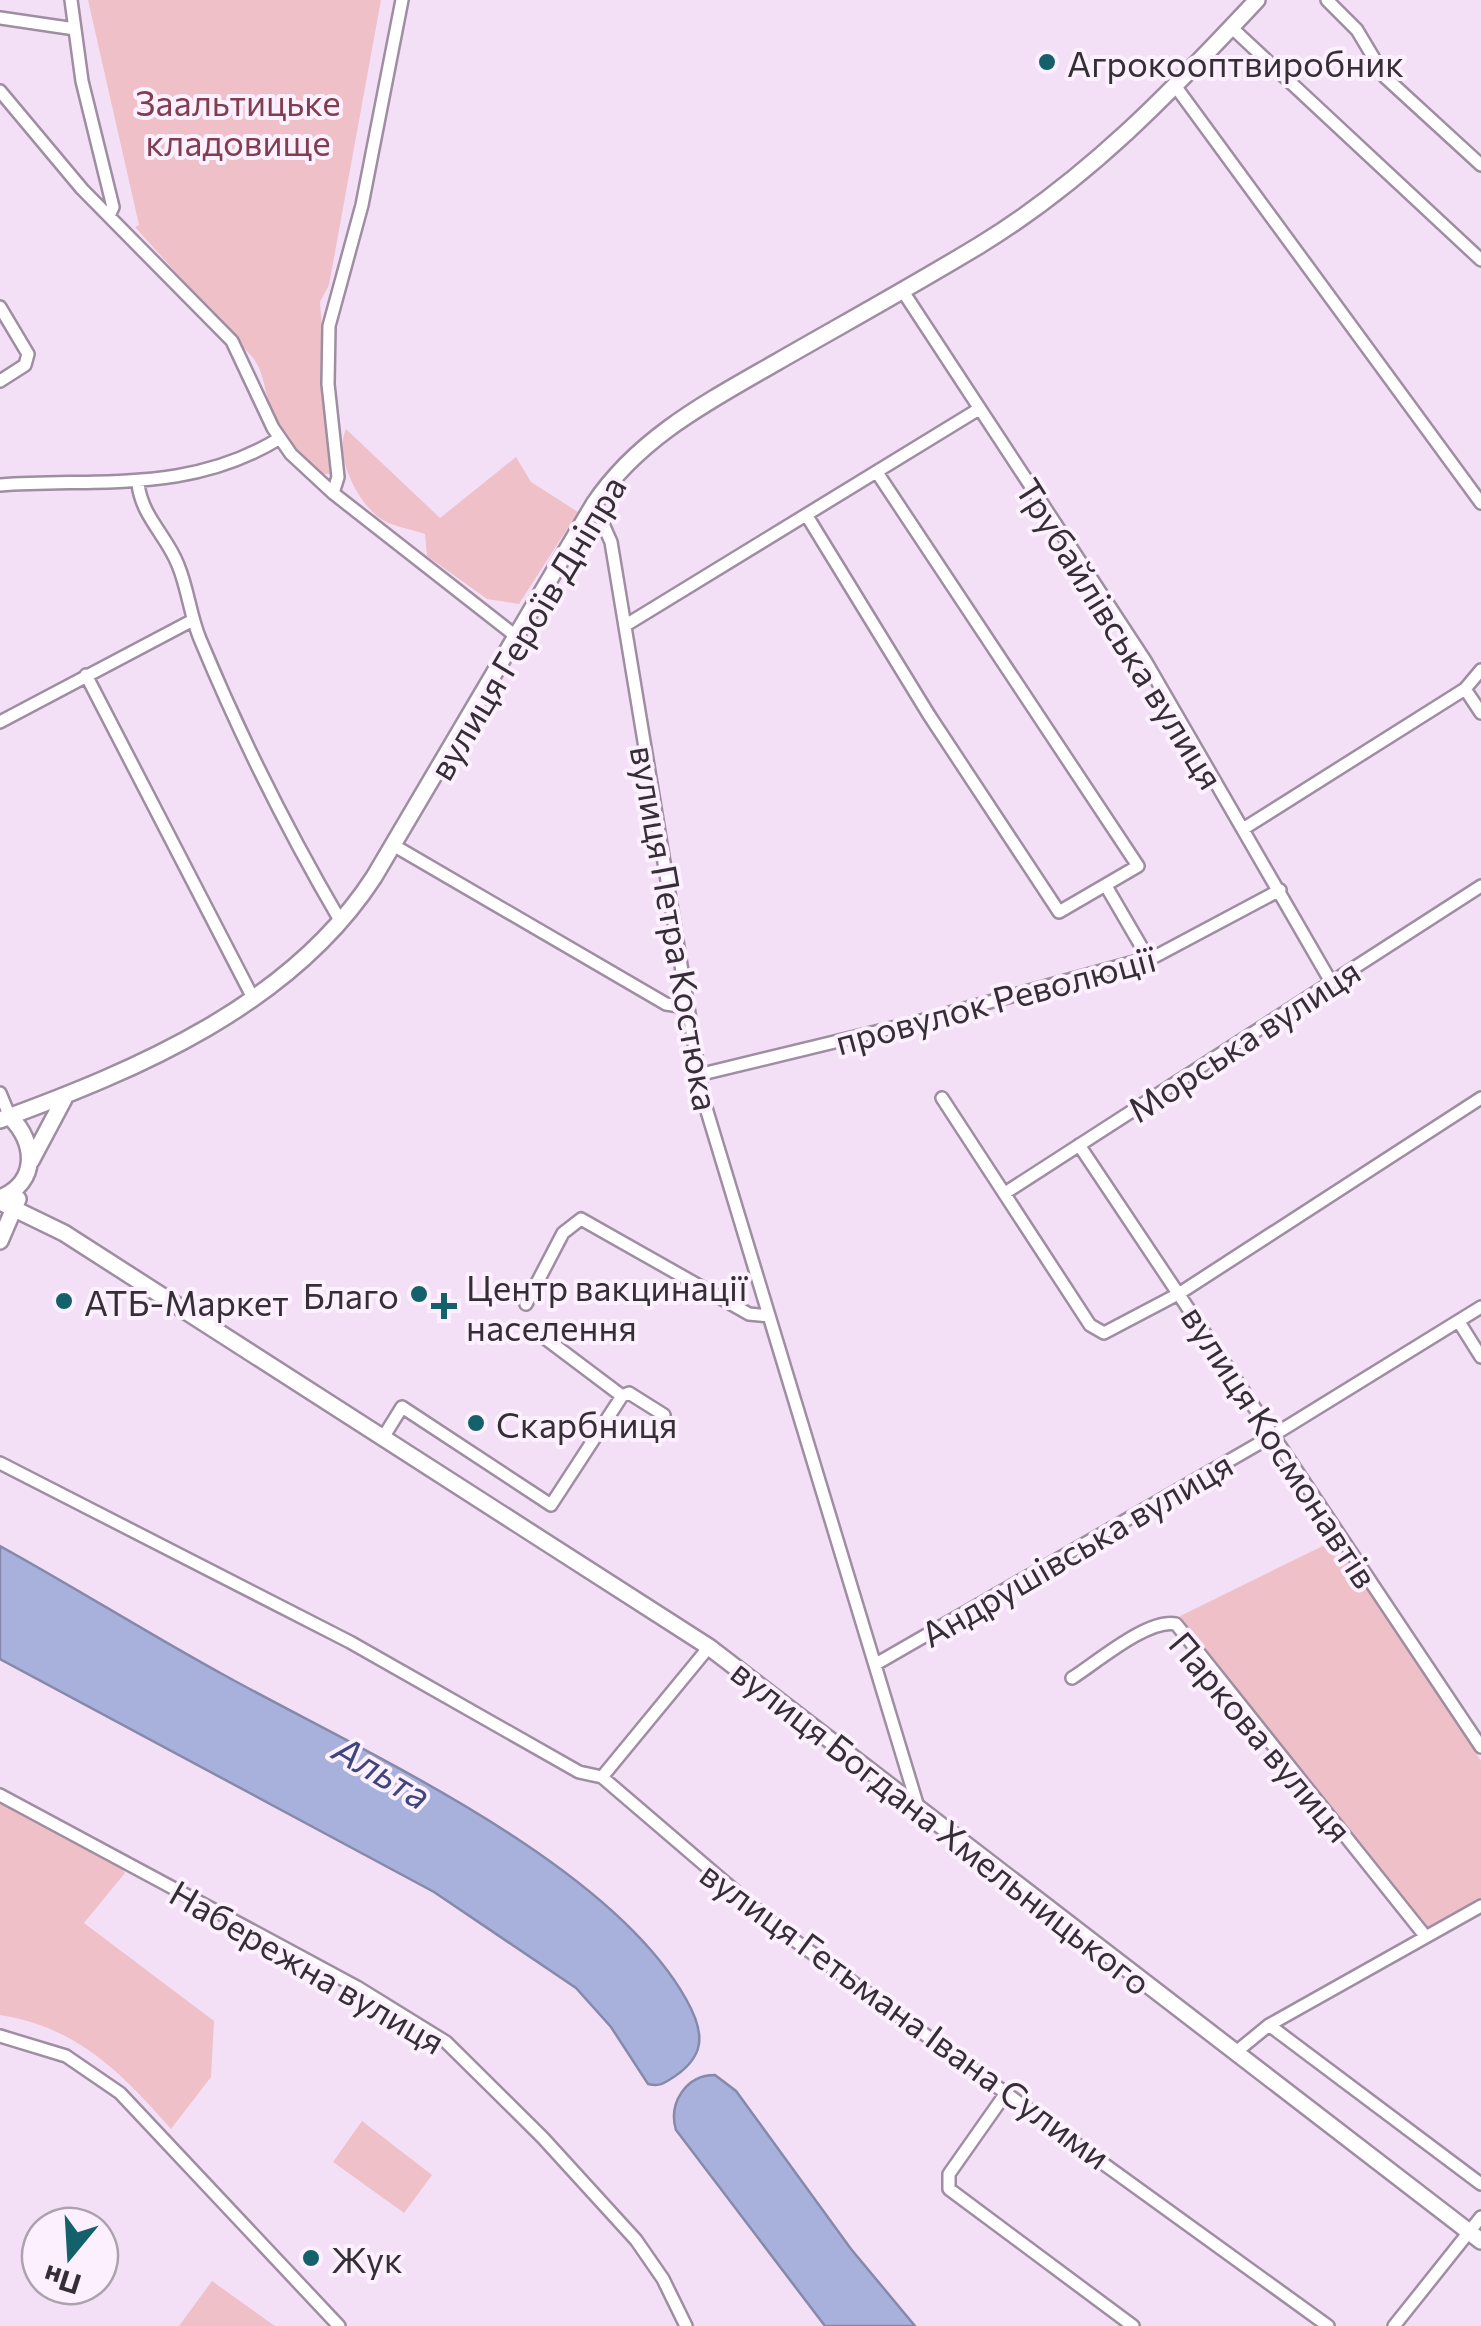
<svg xmlns="http://www.w3.org/2000/svg" width="1481" height="2326" viewBox="0 0 1481 2326" font-family="Commissioner,sans-serif">
	<rect width="100%" height="100%" fill="#f3e0f6"/>
	<path fill="#f0c0c9" d="M 88,0 L 381,0 L 329,285 L 320,302 L 333,474 L 323,474 C 298,452 276,429 267,396 C 263,381 263,373 254,359 L 135,227 L 139,225 Z
		M 346,429 L 440,518 L 516,457 L 531,482 L 578,512 L 519,604 L 487,599 L 427,556 L 425,534 C 411,529 389,526 378,517 C 356,499 334,455 346,429 Z
		M 1335,1540 L 1481,1761 L 1481,1898 L 1429,1928 L 1180,1616 Z
		M 0,1803 L 120,1865 L 125,1873 L 84,1923 L 214,2021 L 211,2077 L 171,2129 C 122,2073 77,2027 0,2015 Z
		M 362,2121 L 432,2175 L 404,2213 L 333,2162 Z
		M 212,2281 L 275,2326 L 179,2326 Z"/>
	<path fill="#a8b0dc" stroke="#8689aa" stroke-width="2.5" d="M 0,1546 C 76,1588 149,1634 224,1675 C 363,1752 608,1860 686,1999 C 706,2034 706,2058 669,2080 C 661,2085 657,2086 648,2084 L 611,2027 L 576,1988 L 434,1892 L 0,1659 Z
		M 715,2075 L 736,2091 L 851,2249 L 915,2326 L 825,2326 L 676,2130 C 668,2103 686,2075 715,2075 Z"/>
	<g fill="none" stroke-linecap="round" stroke-linejoin="round">
		<defs>
			<path id="minor" d="M 71,0 L 82,81 L 113,207 L 109,216
				M 1327,0 L 1357,30 L 1385,77 L 1481,165
				M 0,18 L 75,29
				M 1231,27 L 1481,260
				M 1176,87 L 1481,503
				M 0,91 L 82,189 L 232,341 L 273,428 L 291,454 L 333,493 L 517,637
				M 902,290 L 1146,662 L 1331,982
				M 0,307 L 28,354 L 25,365 L 0,381
				M 138,484 C 142,517 167,536 178,565 C 188,589 190,615 200,639 C 239,733 290,835 341,922
				M 0,485 C 98,478 190,494 280,438
				M 333,493 L 338,477 L 328,384 L 329,326 L 362,205 L 402,0
				M 594,504 L 611,542 L 703,1098 L 918,1807
				M 807,516 L 929,715 L 1059,912 L 1138,866 L 878,474
				M 626,625 L 979,409
				M 86,675 L 253,998
				M 1465,689 L 1481,713
				M 0,722 L 193,620
				M 1243,829 L 1465,689 L 1481,670
				M 393,845 L 666,1004 L 686,1007
				M 1106,886 L 1148,958
				M 698,1075 L 917,1022 L 1156,956 L 1280,890
				M 0,1093 L 10,1117
				M 942,1098 L 1090,1325 L 1104,1333 L 1180,1293 L 1481,1098
				M 1079,1145 L 1481,1747
				M 1005,1193 L 1481,886
				M 526,1304 L 563,1233 L 581,1219 L 749,1314 L 769,1316
				M 1459,1322 L 1481,1357
				M 537,1332 L 622,1396 L 629,1393 L 664,1415
				M 384,1436 L 402,1407 L 551,1505 L 622,1396
				M 0,1463 L 350,1642 L 579,1772 L 602,1777 L 783,1932 L 1328,2326
				M 876,1664 L 1272,1436 L 1481,1307
				M 1072,1678 C 1096,1663 1148,1618 1176,1624 L 1426,1937
				M 602,1777 L 709,1647
				M 0,1795 L 357,1987 L 446,2042 L 543,2138 L 636,2240 L 663,2279 L 686,2326
				M 1269,2025 L 1481,2184
				M 0,2036 L 66,2056 L 120,2093 L 339,2326
				M 1236,2052 L 1269,2025 L 1481,1906
				M 1006,2093 L 949,2174 L 949,2189 L 1133,2326
				M 1394,2326 L 1481,2217"/>
			<path id="major" d="M 0,1120 C 137,1070 291,1005 374,877 L 594,504 C 639,437 709,401 777,362 C 845,323 914,285 980,245 C 1088,179 1172,91 1257,0
				M 31,1161 L 64,1099
				M 0,1198 C 39,1182 36,1142 10,1117
				M 0,1202 L 64,1233 L 709,1647 L 1481,2241
				M 0,1241 L 18,1199"/>
		</defs>
		<use href="#minor" stroke="#9f8da2" stroke-width="16"/>
		<use href="#major" stroke="#9f8da2" stroke-width="20"/>
		<use href="#minor" stroke="#fff" stroke-width="11"/>
		<use href="#major" stroke="#fff" stroke-width="15"/>
	</g>
	<g fill="#14616c" stroke="#fcf0fe" stroke-width="4">
		<circle cx="1047" cy="62" r="10"/>
		<circle cx="419" cy="1294" r="10"/>
		<circle cx="64" cy="1301" r="10"/>
		<path d="M439 1291h10v10h10v10h-10v10h-10v-10h-10v-10h10z"/>
		<circle cx="476" cy="1423" r="10"/>
		<circle cx="311" cy="2258" r="10"/>
	</g>
	<g text-anchor="middle" dominant-baseline="central" stroke-width="8" stroke-linejoin="round" paint-order="stroke">
		<g font-size="35" fill="#352e37" stroke="#fcf0fe" text-anchor="start">
			<text x="1067" y="62">Агрокооптвиробник</text>
			<text x="466" y="1286">Центр вакцинації<tspan x="466" dy="40">населення</tspan></text>
			<text x="399" y="1294" text-anchor="end">Благо</text>
			<text x="84" y="1301">АТБ-Маркет</text>
			<text x="496" y="1423">Скарбниця</text>
			<text x="331" y="2258">Жук</text>
		</g>
		<g font-size="35" fill="#813e4f" stroke="#fcf0fe">
			<text x="238" y="101">Заальтицьке<tspan x="238" dy="40">кладовище</tspan></text>
		</g>
		<g font-size="35" fill="#352e37" stroke="#fcf0fe">
			<text transform="translate(526 627) rotate(-59)">вулиця Героїв Дніпра</text>
			<text transform="translate(1121 633) rotate(58)">Трубайлівська вулиця</text>
			<text transform="translate(676 928) rotate(80)">вулиця Петра Костюка</text>
			<text transform="translate(995 999) rotate(-15)">провулок Революції</text>
			<text transform="translate(1243 1039) rotate(-33)">Морська вулиця</text>
			<text transform="translate(1281 1446) rotate(57)">вулиця Космонавтів</text>
			<text transform="translate(1076 1548) rotate(-30)">Андрушівська вулиця</text>
			<text transform="translate(1262 1736) rotate(50)">Паркова вулиця</text>
			<text transform="translate(942 1826) rotate(38)">вулиця Богдана Хмельницького</text>
			<text transform="translate(308 1966) rotate(30)">Набережна вулиця</text>
			<text transform="translate(906 2014) rotate(36)">вулиця Гетьмана Івана Сулими</text>
		</g>
		<g font-size="38" font-style="italic" fill="#3f457d" stroke="#fcf0fe">
			<text transform="translate(383 1771) rotate(31)">Альта</text>
		</g>
	</g>
	<g transform="translate(70 2256) rotate(198)"><circle r="48" fill="#fcf0fe" stroke="#aca2ae" stroke-width="2.5"/>
	<path d="M0-8L18 38L0 25L-18 38Z" fill="#14616c"/>
	<text y="-15" font-size="28" font-weight="bold" text-anchor="middle" fill="#352e37">Пн</text>
	</g>
</svg>
